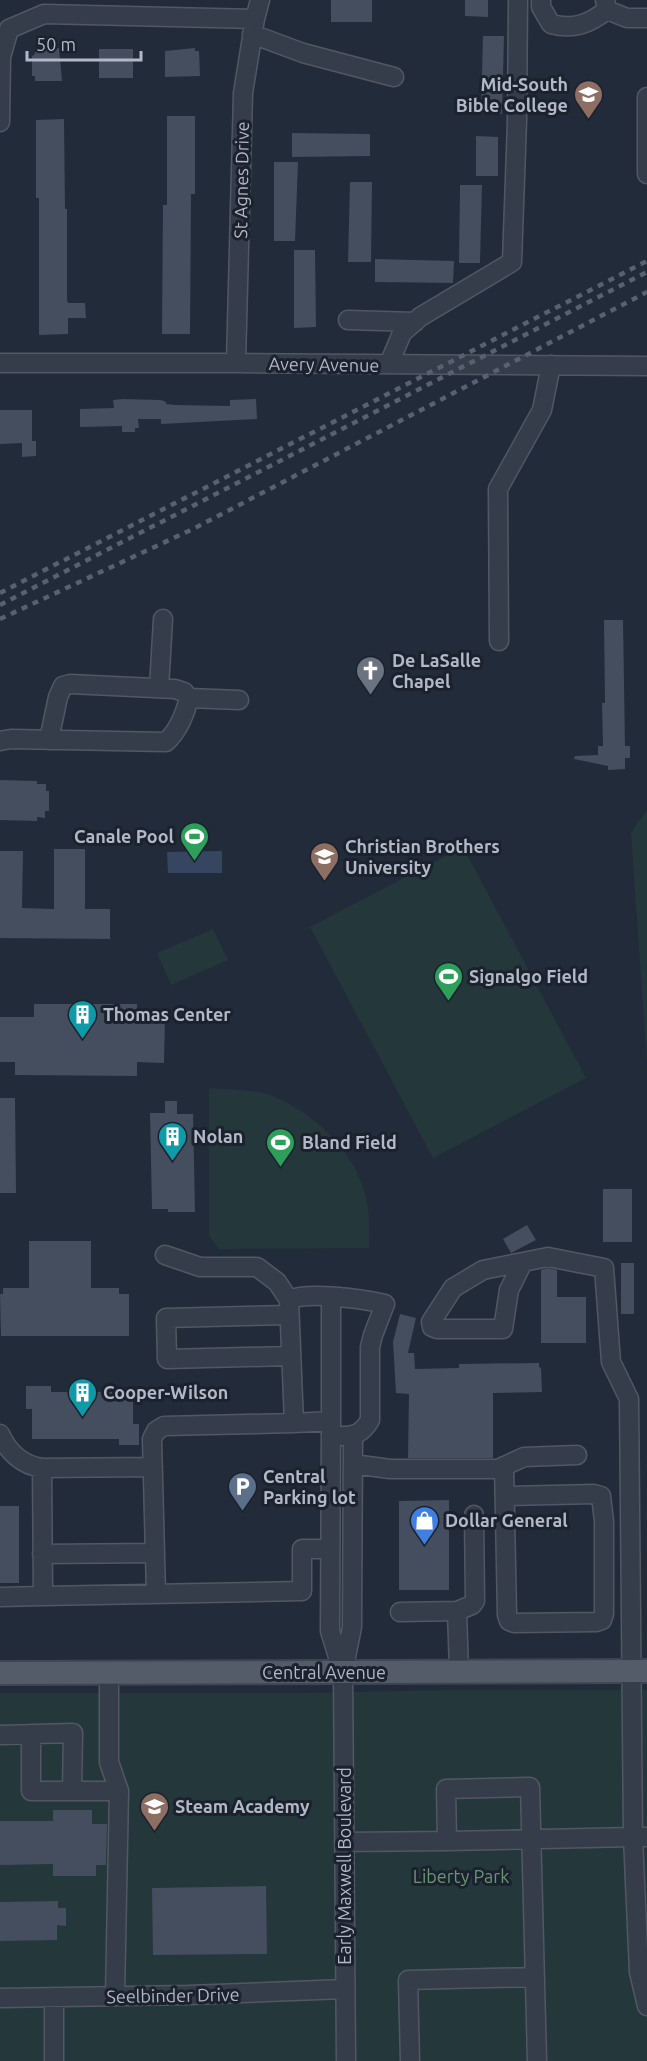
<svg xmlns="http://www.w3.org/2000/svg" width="647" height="2061" viewBox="0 0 647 2061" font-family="Ubuntu,sans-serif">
	<rect width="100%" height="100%" fill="#222b39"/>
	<path fill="#24373a" d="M 647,810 L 647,1064 L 631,832 Z
		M 463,847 L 586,1078 L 433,1158 L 310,927 Z
		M 213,929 L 228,960 L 171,985 L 157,953 Z
		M 209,1088 C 229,1090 254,1089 273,1096 C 318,1115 361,1157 368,1207 C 370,1221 369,1235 369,1248 L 219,1249 L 209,1236 Z
		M 453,1690 L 647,1690 L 647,2061 L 0,2061 L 0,1693 L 306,1693 Z"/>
	<path fill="#364660" d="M 222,851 L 222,873 L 168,873 L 167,852 Z"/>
	<path fill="#444e5e" d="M 331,0 L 372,0 L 372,22 L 331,22 Z
		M 465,0 L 488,0 L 488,17 L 465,16 Z
		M 483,36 L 504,36 L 502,114 L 481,114 Z
		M 35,48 L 59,48 L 62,81 L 35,81 L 35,76 L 32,76 L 32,56 L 35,54 Z
		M 195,48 L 195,51 L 199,51 L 200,76 L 165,77 L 165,51 Z
		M 99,49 L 133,49 L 133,78 L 99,78 Z
		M 167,116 L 195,116 L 195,194 L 191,194 L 190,334 L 162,334 L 163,205 L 167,205 Z
		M 64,119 L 65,209 L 67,209 L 67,300 L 68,303 L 85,303 L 86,318 L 68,318 L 68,334 L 39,335 L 39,198 L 36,198 L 36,120 Z
		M 292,133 L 370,134 L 370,156 L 292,157 Z
		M 476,136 L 498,137 L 498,176 L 476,176 Z
		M 274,162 L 298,162 L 295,241 L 274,241 Z
		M 350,182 L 372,182 L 371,262 L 348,262 Z
		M 460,185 L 482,185 L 480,263 L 459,263 Z
		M 294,250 L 315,250 L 316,327 L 294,328 Z
		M 375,259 L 454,261 L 453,283 L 375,282 Z
		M 123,399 L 161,400 L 166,402 L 166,404 L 175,405 L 230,406 L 230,400 L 256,399 L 257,419 L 161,424 L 161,419 L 138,419 L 139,428 L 135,428 L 135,432 L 122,432 L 122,426 L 80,427 L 80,409 L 114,408 L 113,400 Z
		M 0,410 L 32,410 L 32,441 L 36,441 L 36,456 L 22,457 L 22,443 L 0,444 Z
		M 604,620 L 623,620 L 625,746 L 630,746 L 630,758 L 625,758 L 625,769 L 608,770 L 608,766 L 574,759 L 575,756 L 598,755 L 598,746 L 603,746 L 602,703 L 605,703 Z
		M 0,780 L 37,781 L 37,784 L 46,784 L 46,791 L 49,791 L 49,811 L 45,811 L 45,818 L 37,817 L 37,821 L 0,820 Z
		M 54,849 L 85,849 L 85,909 L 110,909 L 110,939 L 0,938 L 0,851 L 23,851 L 22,908 L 54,909 Z
		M 34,1004 L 137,1004 L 137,1017 L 165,1017 L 164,1063 L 137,1062 L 137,1076 L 15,1075 L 15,1062 L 0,1062 L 0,1017 L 34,1017 Z
		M 0,1098 L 15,1098 L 16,1193 L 0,1193 Z
		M 165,1101 L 177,1101 L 177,1114 L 193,1114 L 195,1212 L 168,1212 L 168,1209 L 152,1209 L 150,1113 L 165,1113 Z
		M 603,1189 L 632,1189 L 632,1242 L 603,1242 Z
		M 527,1225 L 536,1240 L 511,1253 L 503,1239 Z
		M 29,1241 L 91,1241 L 91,1288 L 119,1288 L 119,1294 L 129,1294 L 129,1336 L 1,1336 L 0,1294 L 3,1294 L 3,1288 L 29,1288 Z
		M 621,1263 L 634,1263 L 634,1314 L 621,1314 Z
		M 548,1268 L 557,1270 L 557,1297 L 586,1297 L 586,1343 L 541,1343 L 541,1270 Z
		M 400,1314 L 416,1318 L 408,1353 L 414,1353 L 415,1369 L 459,1368 L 459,1364 L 539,1363 L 539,1367 L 541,1368 L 542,1392 L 493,1393 L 493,1458 L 408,1458 L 409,1394 L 396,1393 L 393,1342 Z
		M 26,1386 L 51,1386 L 51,1392 L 133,1392 L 133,1424 L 139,1424 L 139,1445 L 119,1445 L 119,1439 L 32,1439 L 32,1409 L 26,1409 Z
		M 449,1500 L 449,1590 L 399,1590 L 399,1501 Z
		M 0,1506 L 19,1506 L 19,1583 L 0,1583 Z
		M 53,1810 L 92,1810 L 92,1824 L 107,1824 L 106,1865 L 96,1865 L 96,1876 L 53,1876 L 53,1864 L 0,1865 L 0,1821 L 53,1821 Z
		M 266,1886 L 267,1954 L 153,1955 L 152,1888 Z
		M 58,1901 L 58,1908 L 66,1908 L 66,1926 L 57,1925 L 57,1940 L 0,1941 L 0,1902 Z"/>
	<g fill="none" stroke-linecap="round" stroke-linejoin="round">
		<defs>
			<path id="minor" d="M 541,0 L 541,7 L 551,24 C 574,30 589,24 607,10 L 605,0
				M 607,10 L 627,18 L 647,18
				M 252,34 L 303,53 L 394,77
				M 647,97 L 647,174
				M 0,122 L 1,57 L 9,29 L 44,14 L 255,19
				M 348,320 L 415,322
				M 0,363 L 236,363 L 647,366
				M 236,363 L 243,93 L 255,19 L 260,0
				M 389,364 L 402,333 L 420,317 L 512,262 L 517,121 L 518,0
				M 499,641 L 498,489 L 542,410 L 551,365
				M 159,688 L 163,619
				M 49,740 L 58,697 L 63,686 L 70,684 L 175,689 L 184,692 L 189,698
				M 0,741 L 11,739 L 166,742 C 179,730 185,714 189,698 L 239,700
				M 165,1255 L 200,1267 L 257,1267 L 277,1282 L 289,1300 L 294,1423 L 331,1421 L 330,1631 L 342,1670
				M 523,1262 L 483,1270 L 453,1288 L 431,1322 L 432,1327 L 437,1329 L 503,1329 L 509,1290 L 523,1262 L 548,1257 L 604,1268 L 611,1362 L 629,1399 L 633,1837 L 639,1972 L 647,2006
				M 331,1298 L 331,1421
				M 289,1300 C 307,1291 363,1299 385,1304 L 373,1335 L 370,1347 L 370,1420 C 363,1432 356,1436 342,1436
				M 289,1315 L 166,1318 L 167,1359 L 291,1356
				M 0,1434 C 8,1452 22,1465 42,1468 L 153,1467
				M 353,1464 L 390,1469 L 498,1469 L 524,1457 L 577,1455
				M 504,1466 L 507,1615 L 509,1621 L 514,1623 L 596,1622 L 602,1620 L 604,1614 L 604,1521 L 601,1496 L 594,1494 L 505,1496
				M 42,1554 L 155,1553
				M 156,1594 L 152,1439 L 156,1431 L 164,1426 L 294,1423
				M 43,1596 L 302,1591 L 302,1549 L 330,1549
				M 0,1597 L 43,1596 L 42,1468
				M 400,1612 L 457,1611
				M 459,1671 L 457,1611 L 472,1605 L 475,1601 L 474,1515
				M 109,1672 L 109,1762 L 119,1791
				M 0,1735 L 73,1733 L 72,1791 L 31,1791 L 31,1734
				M 72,1791 L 119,1791 L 115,1996
				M 344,1842 L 447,1841
				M 0,1998 L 189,1995 L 345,1989
				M 54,2061 L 54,1997
				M 346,2061 L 343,1672 L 352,1627 L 353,1436
				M 410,2061 L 408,1980 L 535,1977
				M 537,2061 L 530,1787 L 446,1789 L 447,1841 L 633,1837 L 647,1837"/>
			<path id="major" d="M 0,1673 L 647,1671"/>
		</defs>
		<use href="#minor" stroke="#515864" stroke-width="21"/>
		<use href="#major" stroke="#3f4653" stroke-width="26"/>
		<use href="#minor" stroke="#363d4a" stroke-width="18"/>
		<use href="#major" stroke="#545c6a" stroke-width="22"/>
		<path stroke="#586171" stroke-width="4.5" stroke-dasharray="6 6" stroke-linecap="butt" d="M 0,593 L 647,261
			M 0,605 L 647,272
			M 0,619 L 195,528 L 647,292"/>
	</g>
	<defs>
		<symbol id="university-pin" viewBox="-11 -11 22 30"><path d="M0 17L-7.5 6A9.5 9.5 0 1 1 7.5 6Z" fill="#8d6e63" stroke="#1b222e"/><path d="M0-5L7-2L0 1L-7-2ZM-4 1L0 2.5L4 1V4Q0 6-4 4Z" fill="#fff"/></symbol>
		<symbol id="church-pin" viewBox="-11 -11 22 30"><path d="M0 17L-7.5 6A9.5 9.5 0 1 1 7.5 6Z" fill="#6b7280" stroke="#1b222e"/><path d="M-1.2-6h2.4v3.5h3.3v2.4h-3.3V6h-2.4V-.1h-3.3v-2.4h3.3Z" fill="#fff"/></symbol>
		<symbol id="stadium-pin" viewBox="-11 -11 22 30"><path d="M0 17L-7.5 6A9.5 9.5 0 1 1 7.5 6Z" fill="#2e9e5b" stroke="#1b222e"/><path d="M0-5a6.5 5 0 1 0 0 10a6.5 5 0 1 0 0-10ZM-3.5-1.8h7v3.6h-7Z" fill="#fff"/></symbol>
		<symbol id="building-pin" viewBox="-11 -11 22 30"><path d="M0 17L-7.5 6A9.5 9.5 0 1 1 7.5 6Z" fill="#0f9aa8" stroke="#1b222e"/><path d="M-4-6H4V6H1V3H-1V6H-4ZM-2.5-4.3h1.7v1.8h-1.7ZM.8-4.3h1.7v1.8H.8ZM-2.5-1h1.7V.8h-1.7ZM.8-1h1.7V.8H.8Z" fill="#fff"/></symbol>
		<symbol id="parking-pin" viewBox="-11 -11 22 30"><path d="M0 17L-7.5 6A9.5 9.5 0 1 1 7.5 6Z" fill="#5c6f8a" stroke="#1b222e"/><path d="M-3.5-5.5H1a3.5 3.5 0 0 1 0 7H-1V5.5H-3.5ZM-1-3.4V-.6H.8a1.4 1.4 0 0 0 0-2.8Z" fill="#fff"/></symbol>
		<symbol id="shop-pin" viewBox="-11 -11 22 30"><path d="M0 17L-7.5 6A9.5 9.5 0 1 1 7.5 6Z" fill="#3f7fe0" stroke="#1b222e"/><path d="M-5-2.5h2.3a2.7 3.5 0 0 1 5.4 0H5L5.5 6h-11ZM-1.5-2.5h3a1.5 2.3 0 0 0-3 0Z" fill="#fff"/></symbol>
		<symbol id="school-pin" viewBox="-11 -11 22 30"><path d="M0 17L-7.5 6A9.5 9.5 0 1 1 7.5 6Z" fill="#8d6e63" stroke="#1b222e"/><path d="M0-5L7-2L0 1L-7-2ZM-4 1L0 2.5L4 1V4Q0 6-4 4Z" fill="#fff"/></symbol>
	</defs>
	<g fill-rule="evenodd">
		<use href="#university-pin" x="572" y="78" width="33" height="45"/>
		<use href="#church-pin" x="354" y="654" width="33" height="45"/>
		<use href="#stadium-pin" x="178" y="820" width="33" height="45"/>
		<use href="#university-pin" x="308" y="840" width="33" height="45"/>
		<use href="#stadium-pin" x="432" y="960" width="33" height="45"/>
		<use href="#building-pin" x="66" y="998" width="33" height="45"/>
		<use href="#building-pin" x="156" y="1120" width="33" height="45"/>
		<use href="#stadium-pin" x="264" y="1126" width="33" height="45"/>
		<use href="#building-pin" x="66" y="1376" width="33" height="45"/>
		<use href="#parking-pin" x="226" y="1470" width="33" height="45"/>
		<use href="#shop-pin" x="408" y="1504" width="33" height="45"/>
		<use href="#school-pin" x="138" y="1790" width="33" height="45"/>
	</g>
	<g text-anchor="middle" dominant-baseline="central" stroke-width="6" stroke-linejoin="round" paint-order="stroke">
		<g font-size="18" font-weight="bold" fill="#b1b8c6" stroke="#1b222e" text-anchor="start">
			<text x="568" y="84" text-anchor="end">Mid-South<tspan x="568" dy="21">Bible College</tspan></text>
			<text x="392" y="660">De LaSalle<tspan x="392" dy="21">Chapel</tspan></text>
			<text x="174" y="836" text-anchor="end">Canale Pool</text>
			<text x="345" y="846">Christian Brothers<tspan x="345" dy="21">University</tspan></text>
			<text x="469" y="976">Signalgo Field</text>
			<text x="103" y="1014">Thomas Center</text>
			<text x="193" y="1136">Nolan</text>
			<text x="302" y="1142">Bland Field</text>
			<text x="103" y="1392">Cooper-Wilson</text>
			<text x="263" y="1476">Central<tspan x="263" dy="21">Parking lot</tspan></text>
			<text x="445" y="1520">Dollar General</text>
			<text x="175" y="1806">Steam Academy</text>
		</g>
		<g font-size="18" fill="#b1b8c6" stroke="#1b222e">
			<text transform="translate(241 180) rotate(-89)">St Agnes Drive</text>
			<text transform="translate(324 364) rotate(1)">Avery Avenue</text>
			<text x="324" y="1672">Central Avenue</text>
			<text transform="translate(344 1866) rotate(-90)">Early Maxwell Boulevard</text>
			<text transform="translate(173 1995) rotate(-1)">Seelbinder Drive</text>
		</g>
		<g font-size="18" fill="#699675" stroke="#1b222e">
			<text x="461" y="1876">Liberty Park</text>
		</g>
	</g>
	<path d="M27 51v9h114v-9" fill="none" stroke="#b1b8c6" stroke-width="3"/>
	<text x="36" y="51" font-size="18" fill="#b1b8c6" stroke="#1b222e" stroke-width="4.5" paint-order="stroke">50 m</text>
</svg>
